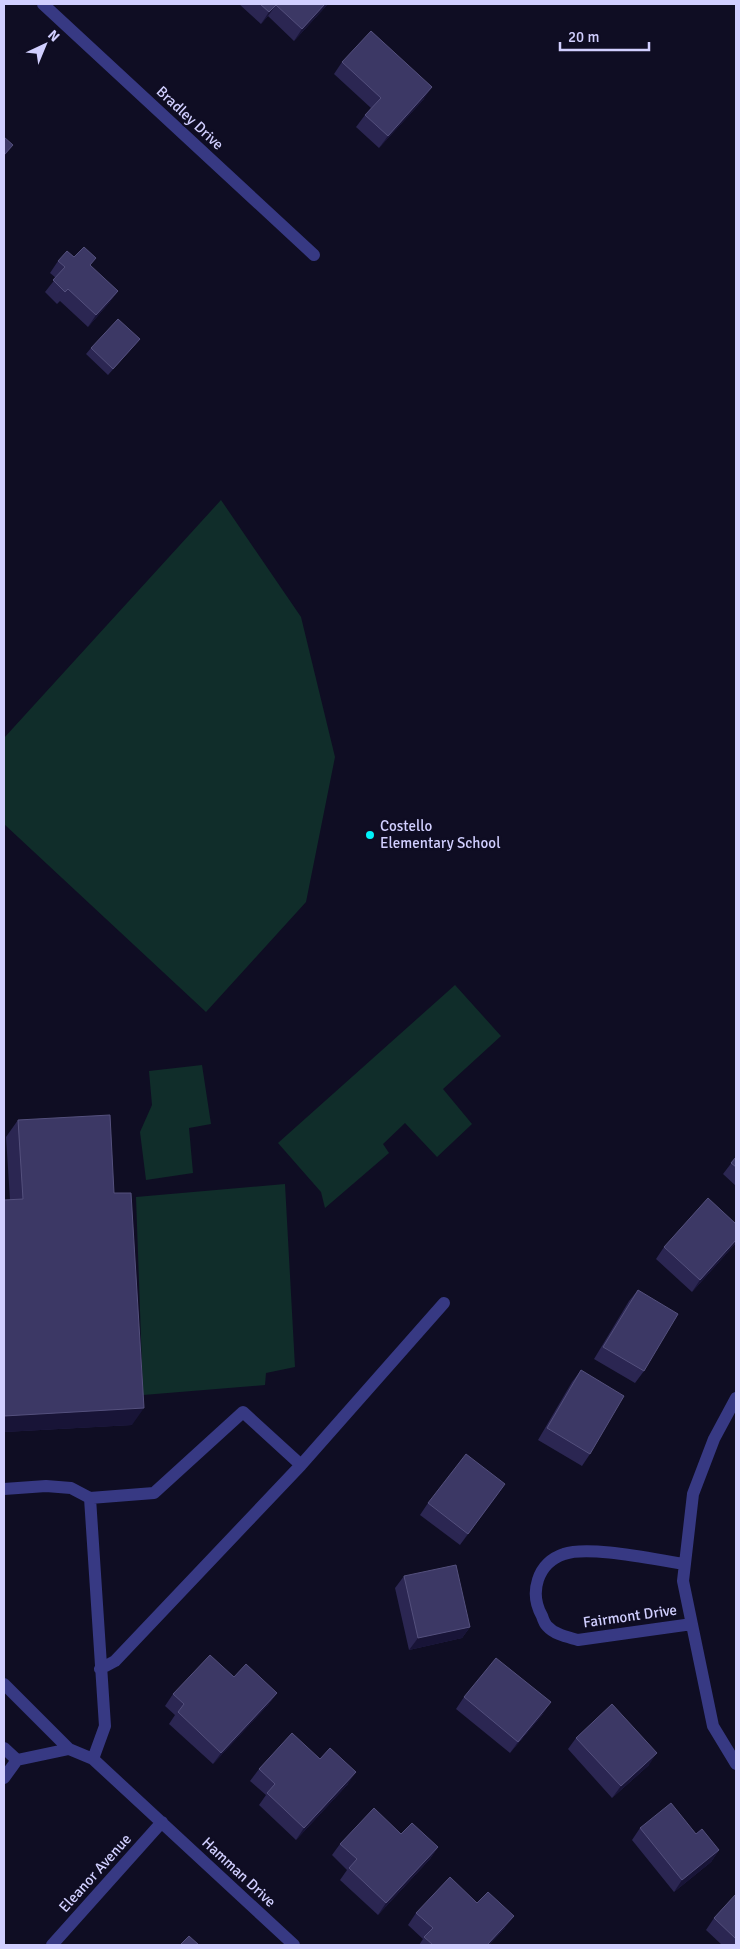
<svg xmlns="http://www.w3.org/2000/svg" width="740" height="1949" viewBox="0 0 740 1949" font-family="Signika,sans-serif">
	<rect width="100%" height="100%" fill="#0f0d23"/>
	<path fill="#102d2a" d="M 221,500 L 301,617 L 335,757 L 306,902 L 206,1012 L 4,824 L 4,738 Z
		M 455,985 L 501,1036 L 443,1089 L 472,1124 L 437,1157 L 405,1123 L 383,1144 L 389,1153 L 325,1208 L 321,1192 L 278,1143 Z
		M 202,1065 L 211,1124 L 189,1128 L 193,1173 L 146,1180 L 140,1132 L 152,1105 L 149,1071 Z
		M 285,1184 L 295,1367 L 266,1373 L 265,1385 L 143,1395 L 136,1197 Z"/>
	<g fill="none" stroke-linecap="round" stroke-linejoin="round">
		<path stroke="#373983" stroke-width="12" d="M 43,4 L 314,255
			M 736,1398 L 714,1439 L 693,1494 L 683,1581 L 713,1726 L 736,1764
			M 4,1489 L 46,1486 L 71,1488 L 90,1498 L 105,1726 L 93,1759
			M 90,1498 L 154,1493 L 243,1412 L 301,1465
			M 685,1564 C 657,1560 589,1545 564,1554 C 537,1563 529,1593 542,1616 C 543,1619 545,1624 547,1626 C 555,1635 568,1637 578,1640 L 692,1624
			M 100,1669 L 115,1661 L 301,1465 L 444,1303
			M 4,1684 L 69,1749
			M 4,1748 L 17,1760 L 4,1778
			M 17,1760 L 69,1749 L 93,1759 L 294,1945
			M 52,1945 L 162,1822"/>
	</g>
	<path fill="#2b2652" d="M 239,4 L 328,4 L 294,41 L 268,16 L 261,24 Z
		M 342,62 L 424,99 L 379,148 L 356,127 L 365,115 L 371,108 L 334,74 Z
		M 74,257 L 90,266 L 118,291 L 109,303 L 88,327 L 60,301 L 57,304 L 45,292 L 56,278 L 50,273 L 58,261 Z
		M 140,339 L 135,345 L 108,375 L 86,354 L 91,348 Z
		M 18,1120 L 114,1193 L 132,1425 L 4,1432 L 4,1200 L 10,1200 L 6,1137 Z
		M 736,1157 L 736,1186 L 723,1174 Z
		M 736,1224 L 736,1243 L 692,1292 L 656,1259 L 664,1247 Z
		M 638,1290 L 644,1371 L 635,1383 L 594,1359 L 629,1301 Z
		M 581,1370 L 590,1454 L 582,1466 L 538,1440 L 572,1382 Z
		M 505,1484 L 460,1545 L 420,1515 L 428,1503 Z
		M 404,1576 L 470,1627 L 462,1638 L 409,1650 L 395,1588 Z
		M 234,1677 L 277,1693 L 268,1705 L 213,1764 L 169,1724 L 175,1715 L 165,1706 L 173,1694 Z
		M 464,1697 L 543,1714 L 510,1753 L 456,1709 Z
		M 576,1738 L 649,1765 L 612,1798 L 568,1749 Z
		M 259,1769 L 348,1784 L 296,1840 L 259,1805 L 266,1795 L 250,1781 Z
		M 640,1828 L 696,1834 L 719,1850 L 711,1862 L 674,1892 L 632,1840 Z
		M 401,1834 L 438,1847 L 430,1859 L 378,1915 L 340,1880 L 347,1870 L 332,1855 L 340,1844 Z
		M 736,1894 L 736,1945 L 722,1945 L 706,1930 L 714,1918 Z
		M 477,1903 L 505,1928 L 489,1945 L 419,1945 L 423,1939 L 408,1925 L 416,1913 Z"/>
	<path fill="#181437" d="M 325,4 L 328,4 L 294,41 L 302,29 Z
		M 276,5 L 268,16 L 261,24 L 269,12 Z
		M 432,87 L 424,99 L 379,148 L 388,136 Z
		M 13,145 L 4,157 L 4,155 Z
		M 118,291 L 109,303 L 88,327 L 96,315 Z
		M 736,1240 L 736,1243 L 692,1292 L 700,1280 Z
		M 144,1408 L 132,1425 L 4,1432 L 4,1416 Z
		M 505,1484 L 497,1496 L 460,1545 L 468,1534 Z
		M 470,1627 L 462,1638 L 409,1650 L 418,1638 Z
		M 277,1693 L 268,1705 L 213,1764 L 221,1753 Z
		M 551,1702 L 543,1714 L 510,1753 L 518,1742 Z
		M 657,1753 L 649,1765 L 612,1798 L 621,1786 Z
		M 356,1772 L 348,1784 L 296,1840 L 304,1828 Z
		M 438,1847 L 430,1859 L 378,1915 L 386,1903 Z
		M 719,1850 L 711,1862 L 674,1892 L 682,1880 Z
		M 514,1916 L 505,1928 L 489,1945 L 487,1945 Z"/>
	<path fill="#3c3865" stroke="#54507d" d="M 260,4 L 325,4 L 302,29 L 276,5 L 269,12 Z
		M 371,31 L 432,87 L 388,136 L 365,115 L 381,98 L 342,62 Z
		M 4,137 L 13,145 L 4,155 Z
		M 84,247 L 96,258 L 90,265 L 118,291 L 96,315 L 68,289 L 65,292 L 53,280 L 65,267 L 58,261 L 67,251 L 74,257 Z
		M 118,319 L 140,339 L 113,369 L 91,348 Z
		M 110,1115 L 114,1193 L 131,1193 L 144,1408 L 4,1416 L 4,1200 L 23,1199 L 18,1120 Z
		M 736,1157 L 736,1167 L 731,1163 Z
		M 708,1198 L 736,1224 L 736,1240 L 700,1280 L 664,1247 Z
		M 638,1290 L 678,1314 L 644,1371 L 603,1347 Z
		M 581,1370 L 624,1396 L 590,1454 L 547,1428 Z
		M 466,1454 L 505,1484 L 468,1534 L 428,1503 Z
		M 456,1565 L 470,1627 L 418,1638 L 404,1576 Z
		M 210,1655 L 234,1677 L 246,1664 L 277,1693 L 221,1753 L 178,1712 L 184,1704 L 173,1694 Z
		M 496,1658 L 551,1702 L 518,1742 L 464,1697 Z
		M 612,1704 L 657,1753 L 621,1786 L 576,1738 Z
		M 292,1733 L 320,1759 L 330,1748 L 356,1772 L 304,1828 L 267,1793 L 275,1784 L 259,1769 Z
		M 671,1803 L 696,1834 L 702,1829 L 719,1850 L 682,1880 L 640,1828 Z
		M 374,1808 L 401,1834 L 412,1823 L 438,1847 L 386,1903 L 349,1868 L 357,1859 L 340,1844 Z
		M 450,1877 L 477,1903 L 488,1892 L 514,1916 L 487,1945 L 433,1945 L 424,1937 L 433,1928 L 416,1913 Z
		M 736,1894 L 736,1939 L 714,1918 Z
		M 189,1936 L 199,1945 L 180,1945 Z"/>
	<circle fill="#00f3fa" stroke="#0f0d23" stroke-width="2" cx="370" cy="835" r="5"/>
	<g text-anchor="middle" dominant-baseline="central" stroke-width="4.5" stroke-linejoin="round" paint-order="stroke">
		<g font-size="15" fill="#d1cfff" stroke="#0f0d23">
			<text transform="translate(190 118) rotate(43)">Bradley Drive</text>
			<text transform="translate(630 1616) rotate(-8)">Fairmont Drive</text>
			<text transform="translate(239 1872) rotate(43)">Hamman Drive</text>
			<text transform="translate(95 1873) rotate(-48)">Eleanor Avenue</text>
		</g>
		<g font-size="15" fill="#d1cfff" stroke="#0f0d23" text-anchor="start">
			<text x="380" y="826">Costello<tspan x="380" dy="17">Elementary School</tspan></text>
		</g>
	</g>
	<rect width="740" height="1949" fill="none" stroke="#d1cfff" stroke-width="10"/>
	<g transform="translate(45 45) rotate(44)" stroke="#0f0d23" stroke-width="4" paint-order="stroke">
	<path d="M0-4L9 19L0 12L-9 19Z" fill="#d1cfff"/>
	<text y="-8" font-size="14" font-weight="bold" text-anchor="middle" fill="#d1cfff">N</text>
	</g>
	<path d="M560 42v8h89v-8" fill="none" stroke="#d1cfff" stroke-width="2.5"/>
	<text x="568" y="42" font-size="15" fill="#d1cfff" stroke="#0f0d23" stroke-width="4" paint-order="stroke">20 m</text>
</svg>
